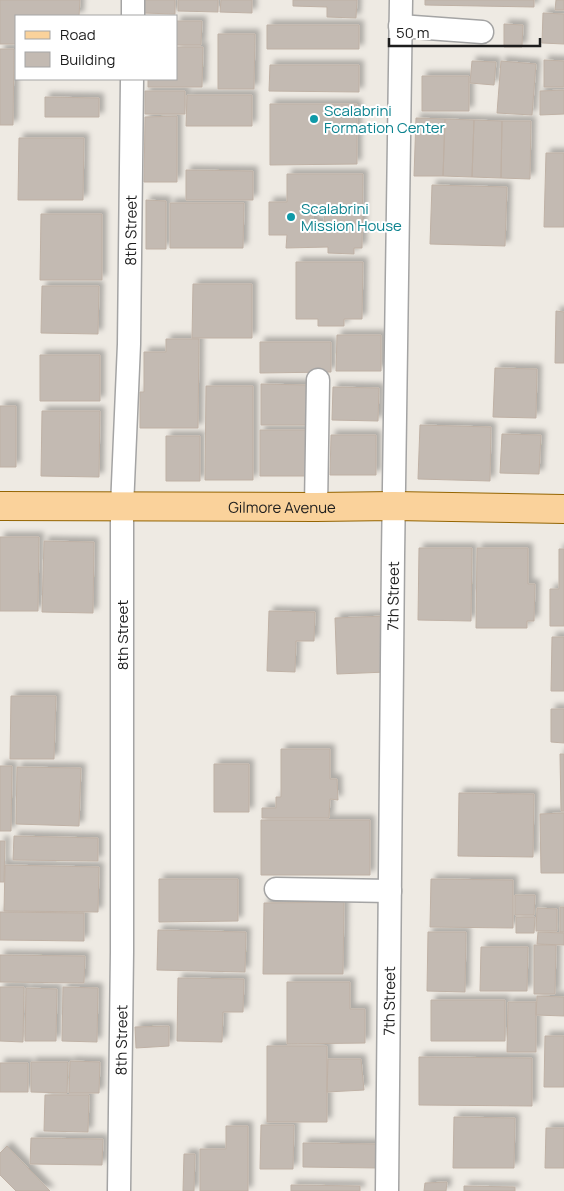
<svg xmlns="http://www.w3.org/2000/svg" width="564" height="1191" viewBox="0 0 564 1191" font-family="Manrope,sans-serif">
	<defs>
		<filter id="shadow"><feDropShadow dx="4.5" dy="-4.5" stdDeviation="2.5" flood-color="#0004"/></filter>
	</defs>
	<rect width="100%" height="100%" fill="#eeeae3"/>
	<path fill="#c3bab2" stroke="#bfb1a5" fill-rule="evenodd" filter="url(#shadow)" d="M 0,0 L 80,0 L 79,16 L 16,16 L 16,44 L 0,44 Z
		M 142,0 L 175,0 L 175,14 L 142,13 Z
		M 178,0 L 218,0 L 218,12 L 178,11 Z
		M 221,0 L 252,0 L 252,13 L 220,12 Z
		M 293,0 L 357,0 L 356,18 L 327,17 L 327,7 L 293,6 Z
		M 425,0 L 534,0 L 534,7 L 425,5 Z
		M 556,0 L 564,0 L 564,10 L 555,10 Z
		M 543,13 L 564,14 L 564,44 L 542,43 Z
		M 176,21 L 202,21 L 201,45 L 176,45 Z
		M 504,24 L 523,25 L 522,47 L 504,47 Z
		M 267,25 L 359,25 L 359,49 L 267,49 Z
		M 218,34 L 255,34 L 254,89 L 218,89 Z
		M 176,47 L 203,47 L 202,87 L 148,87 L 148,79 L 176,79 Z
		M 0,49 L 14,49 L 13,125 L 0,125 Z
		M 544,60 L 564,61 L 564,87 L 544,87 Z
		M 472,61 L 496,62 L 494,85 L 470,83 Z
		M 501,61 L 536,64 L 532,115 L 497,113 Z
		M 270,65 L 359,65 L 359,92 L 269,91 Z
		M 422,76 L 469,76 L 469,111 L 422,111 Z
		M 564,90 L 564,114 L 540,115 L 540,91 Z
		M 145,91 L 185,91 L 185,114 L 145,114 Z
		M 187,95 L 252,95 L 252,126 L 186,126 Z
		M 45,97 L 99,98 L 99,117 L 45,117 Z
		M 270,104 L 357,104 L 357,164 L 270,165 Z
		M 177,116 L 177,182 L 144,182 L 145,117 Z
		M 416,118 L 445,119 L 443,176 L 414,176 Z
		M 445,119 L 474,120 L 472,177 L 443,176 Z
		M 474,120 L 502,121 L 501,178 L 472,177 Z
		M 502,121 L 531,121 L 530,179 L 501,178 Z
		M 19,138 L 84,138 L 83,200 L 18,200 Z
		M 546,153 L 564,153 L 564,227 L 544,227 Z
		M 186,170 L 253,171 L 253,200 L 186,200 Z
		M 287,174 L 363,174 L 362,248 L 354,248 L 354,254 L 328,253 L 328,247 L 286,248 L 287,235 L 269,235 L 269,202 L 287,202 ZM 313,212 L 325,213 L 324,222 L 313,221 Z
		M 432,185 L 507,187 L 505,246 L 430,244 Z
		M 146,200 L 166,201 L 166,249 L 146,249 Z
		M 170,203 L 244,203 L 243,248 L 170,248 Z
		M 41,214 L 102,214 L 102,280 L 40,280 Z
		M 296,262 L 363,262 L 362,319 L 344,319 L 344,326 L 318,326 L 318,319 L 296,319 Z
		M 193,284 L 252,284 L 252,338 L 192,338 Z
		M 42,286 L 99,286 L 98,334 L 41,333 Z
		M 556,311 L 564,312 L 564,363 L 555,363 Z
		M 337,335 L 381,335 L 381,371 L 336,371 Z
		M 166,339 L 199,339 L 198,428 L 140,428 L 140,392 L 144,392 L 144,352 L 166,352 Z
		M 260,342 L 331,342 L 331,372 L 260,373 Z
		M 40,355 L 100,355 L 100,401 L 40,401 Z
		M 495,368 L 537,369 L 536,418 L 493,417 Z
		M 261,384 L 308,385 L 308,425 L 261,425 Z
		M 206,386 L 253,386 L 253,480 L 205,480 Z
		M 333,387 L 379,388 L 378,421 L 332,420 Z
		M 0,406 L 16,406 L 16,467 L 0,467 Z
		M 42,411 L 100,411 L 99,477 L 41,476 Z
		M 420,425 L 491,427 L 490,481 L 418,479 Z
		M 260,430 L 307,430 L 307,476 L 260,476 Z
		M 502,434 L 541,435 L 539,474 L 500,473 Z
		M 331,435 L 376,435 L 376,475 L 330,475 Z
		M 166,436 L 200,436 L 200,481 L 166,481 Z
		M 0,537 L 39,537 L 38,611 L 0,611 Z
		M 44,541 L 94,542 L 93,613 L 42,612 Z
		M 419,548 L 472,548 L 471,621 L 418,620 Z
		M 477,548 L 528,548 L 528,584 L 535,584 L 534,621 L 527,621 L 527,628 L 476,628 Z
		M 559,549 L 564,549 L 564,626 L 550,626 L 550,589 L 559,589 Z
		M 269,611 L 315,612 L 314,641 L 296,641 L 295,672 L 267,671 Z
		M 386,616 L 387,672 L 337,674 L 335,618 Z
		M 552,637 L 564,637 L 564,691 L 551,691 Z
		M 11,696 L 56,696 L 54,759 L 10,759 Z
		M 551,709 L 564,709 L 564,743 L 551,742 Z
		M 281,749 L 330,749 L 330,779 L 337,779 L 338,800 L 330,799 L 329,818 L 262,818 L 262,808 L 276,808 L 276,797 L 281,797 Z
		M 560,754 L 564,754 L 564,811 L 561,811 Z
		M 214,764 L 249,764 L 249,812 L 214,812 Z
		M 0,766 L 12,766 L 11,831 L 0,831 Z
		M 17,767 L 81,768 L 79,826 L 16,824 Z
		M 459,793 L 534,794 L 533,857 L 458,856 Z
		M 564,813 L 564,873 L 541,873 L 540,814 Z
		M 261,820 L 370,820 L 370,875 L 261,875 Z
		M 14,836 L 98,838 L 98,861 L 13,860 Z
		M 0,841 L 5,841 L 4,882 L 0,882 Z
		M 5,865 L 99,867 L 98,912 L 4,911 Z
		M 159,879 L 238,879 L 238,921 L 159,922 Z
		M 431,879 L 513,880 L 513,928 L 430,927 Z
		M 515,895 L 535,895 L 534,915 L 515,915 Z
		M 344,902 L 343,974 L 263,974 L 264,903 Z
		M 560,907 L 564,907 L 564,932 L 560,932 Z
		M 537,908 L 557,909 L 557,931 L 536,931 Z
		M 0,912 L 84,913 L 84,941 L 0,940 Z
		M 516,917 L 535,917 L 534,933 L 516,933 Z
		M 158,930 L 246,932 L 245,972 L 157,970 Z
		M 428,932 L 466,932 L 465,992 L 427,991 Z
		M 538,932 L 564,933 L 564,945 L 537,944 Z
		M 534,945 L 556,945 L 555,994 L 534,994 Z
		M 481,947 L 528,947 L 527,991 L 480,991 Z
		M 0,955 L 85,956 L 84,983 L 0,982 Z
		M 178,978 L 244,979 L 243,1012 L 223,1012 L 222,1042 L 177,1041 Z
		M 287,982 L 350,982 L 350,1009 L 365,1009 L 365,1043 L 287,1044 Z
		M 0,987 L 24,987 L 23,1042 L 0,1041 Z
		M 63,987 L 98,988 L 97,1042 L 62,1041 Z
		M 26,988 L 57,989 L 56,1041 L 25,1041 Z
		M 537,996 L 564,997 L 564,1016 L 536,1015 Z
		M 431,1000 L 505,1000 L 505,1041 L 431,1041 Z
		M 508,1002 L 536,1002 L 536,1052 L 507,1052 Z
		M 169,1026 L 169,1046 L 136,1048 L 135,1027 Z
		M 545,1036 L 564,1036 L 564,1087 L 544,1087 Z
		M 267,1046 L 327,1046 L 327,1122 L 267,1122 Z
		M 419,1057 L 532,1058 L 532,1106 L 419,1105 Z
		M 328,1059 L 361,1059 L 364,1090 L 327,1092 Z
		M 70,1061 L 100,1062 L 99,1093 L 69,1093 Z
		M 31,1062 L 68,1062 L 67,1093 L 31,1092 Z
		M 0,1063 L 28,1063 L 28,1092 L 0,1092 Z
		M 45,1095 L 89,1095 L 88,1132 L 44,1131 Z
		M 454,1117 L 515,1118 L 514,1168 L 453,1168 Z
		M 261,1125 L 294,1125 L 293,1169 L 260,1169 Z
		M 226,1126 L 248,1126 L 248,1191 L 200,1191 L 200,1149 L 226,1149 Z
		M 546,1128 L 564,1128 L 564,1168 L 545,1168 Z
		M 31,1138 L 103,1139 L 102,1165 L 30,1164 Z
		M 303,1143 L 379,1144 L 378,1168 L 303,1167 Z
		M 7,1146 L 50,1191 L 16,1191 L 0,1175 L 0,1153 Z
		M 184,1154 L 195,1154 L 194,1191 L 183,1191 Z
		M 447,1182 L 446,1191 L 424,1191 L 425,1183 Z
		M 291,1185 L 360,1186 L 360,1191 L 291,1191 Z
		M 464,1186 L 515,1187 L 515,1191 L 464,1191 Z"/>
	<g fill="none" stroke-linecap="round" stroke-linejoin="round">
		<defs>
			<g id="minor">
				<path d="M 133,16 L 133,0"/>
				<path d="M 400,26 L 482,32"/>
				<path d="M 316,507 L 318,380"/>
				<path d="M 276,889 L 390,891"/>
				<path id="s1" d="M 119,1191 L 122,952 L 122,507 L 129,344 L 132,79"/>
				<path id="s2" d="M 387,1191 L 393,556 L 401,0"/>
			</g>
			<g id="major">
				<path id="s3" d="M 0,506 L 316,507 L 394,506 L 564,509"/>
			</g>
		</defs>
		<use href="#minor" stroke="#a4a4a4" stroke-width="25"/>
		<use href="#major" stroke="#946502" stroke-width="30"/>
		<use href="#minor" stroke="#fff" stroke-width="22"/>
		<use href="#major" stroke="#fad29b" stroke-width="28"/>
	</g>
	<g fill="#0f9aa8" stroke="#fff" stroke-width="2">
		<circle cx="314" cy="119" r="5"/>
		<circle cx="291" cy="217" r="5"/>
	</g>
	<g text-anchor="middle" dominant-baseline="central" stroke-width="4" stroke-linejoin="round" paint-order="stroke">
		<g font-size="15" fill="#0d838f" stroke="#fff" text-anchor="start">
			<text x="324" y="110">Scalabrini<tspan x="324" dy="17">Formation Center</tspan></text>
			<text x="301" y="208">Scalabrini<tspan x="301" dy="17">Mission House</tspan></text>
		</g>
		<g font-size="15" fill="#1d1d1d" stroke="#fff">
			<text stroke="none"><textPath href="#s1" startOffset="961">8th Street</textPath></text>
			<text stroke="none"><textPath href="#s3" startOffset="282">Gilmore Avenue</textPath></text>
			<text stroke="none"><textPath href="#s2" startOffset="595">7th Street</textPath></text>
			<text transform="translate(122 635) rotate(-90)">8th Street</text>
			<text stroke="none"><textPath href="#s2" startOffset="190">7th Street</textPath></text>
			<text stroke="none"><textPath href="#s1" startOffset="151">8th Street</textPath></text>
		</g>
	</g>
	<rect x="15" y="15" width="162" height="65" fill="#ffffff" stroke="#a5a5a5"/>
	<rect x="25" y="31" width="25" height="8" fill="#fad29b" stroke="#a5a5a5"/>
	<text x="60" y="40" font-size="15" fill="#1d1d1d">Road</text>
	<rect x="25" y="52" width="25" height="15" fill="#c3bab2" stroke="#a5a5a5"/>
	<text x="60" y="65" font-size="15" fill="#1d1d1d">Building</text>
	<path d="M389 38v8h151v-8" fill="none" stroke="#1d1d1d" stroke-width="2.5"/>
	<text x="396" y="38" font-size="15" fill="#1d1d1d" stroke="#ffffff" stroke-width="4" paint-order="stroke">50 m</text>
</svg>
